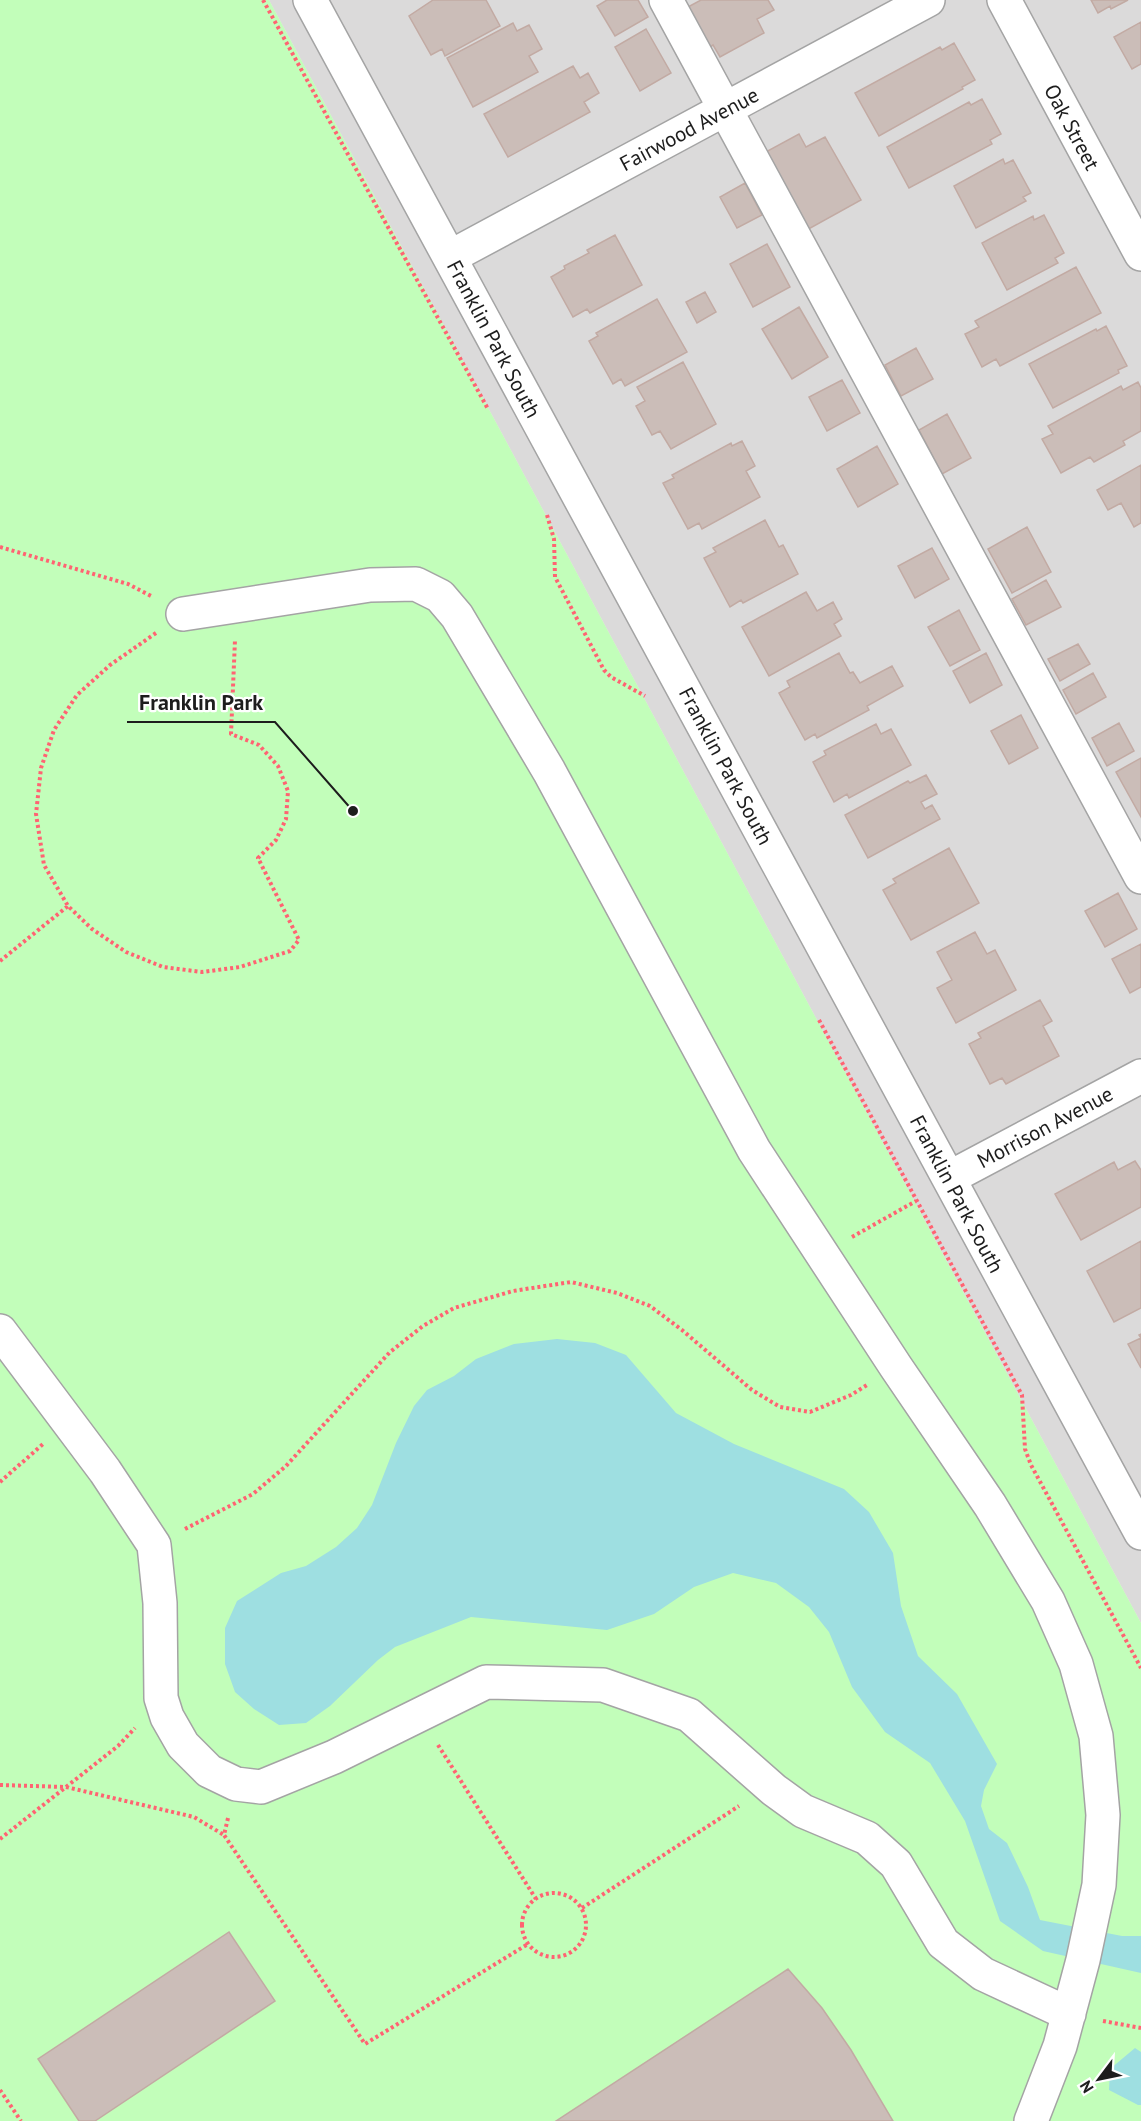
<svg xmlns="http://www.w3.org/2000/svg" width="1141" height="2121" viewBox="0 0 1141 2121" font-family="'PT Sans',sans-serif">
	<rect width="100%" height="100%" fill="#efe8e2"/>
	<path fill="#dbdada" d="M 269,0 L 1141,0 L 1141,1623 Z"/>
	<path fill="#c2feba" d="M 0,0 L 269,0 L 1141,1623 L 1141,2121 L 0,2121 Z"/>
	<path fill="#9edfe1" d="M 557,1339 L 595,1343 L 626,1355 L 676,1413 L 734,1444 L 844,1489 L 869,1512 L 893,1553 L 901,1606 L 918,1656 L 957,1694 L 997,1764 L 984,1790 L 981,1806 L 989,1829 L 1007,1843 L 1028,1887 L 1040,1920 L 1122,1936 L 1141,1936 L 1141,1973 L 1043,1951 L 1000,1921 L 965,1821 L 930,1763 L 885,1732 L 852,1687 L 829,1632 L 809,1607 L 776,1583 L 733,1573 L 694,1587 L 654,1614 L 607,1630 L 471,1617 L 395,1647 L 378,1660 L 330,1706 L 306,1723 L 279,1725 L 254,1709 L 235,1692 L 225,1664 L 225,1628 L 237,1601 L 281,1573 L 306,1566 L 336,1547 L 357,1528 L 372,1505 L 396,1443 L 414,1406 L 427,1390 L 454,1376 L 476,1359 L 514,1344 Z
		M 1135,2048 L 1141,2052 L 1141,2105 L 1138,2105 L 1109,2090 L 1110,2069 Z"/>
	<path fill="#cbbdb8" stroke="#c2aaa3" stroke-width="1.5" d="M 433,0 L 486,0 L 500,26 L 445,56 L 442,49 L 431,55 L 409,16 Z
		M 607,0 L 638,0 L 648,17 L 615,36 L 597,6 Z
		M 701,0 L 768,0 L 774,10 L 757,19 L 764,33 L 720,57 L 713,45 L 708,49 L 686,8 Z
		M 1091,0 L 1128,0 L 1111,9 L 1110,6 L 1098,13 Z
		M 1141,22 L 1141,64 L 1132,69 L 1114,37 Z
		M 513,23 L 517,31 L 529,25 L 542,49 L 529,56 L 538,72 L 473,107 L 447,58 Z
		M 646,29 L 671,73 L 640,91 L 615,47 Z
		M 954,43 L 975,80 L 962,87 L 963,89 L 879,136 L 855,93 L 940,47 L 942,50 Z
		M 573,66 L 580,78 L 588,73 L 599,93 L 584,102 L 590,112 L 508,157 L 484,114 Z
		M 982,99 L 1001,134 L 990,140 L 992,144 L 909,188 L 887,147 L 969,102 L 971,105 Z
		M 799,134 L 806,147 L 825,137 L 861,200 L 805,231 L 762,154 Z
		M 1003,159 L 1005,164 L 1013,160 L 1031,193 L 1023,197 L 1026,201 L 976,228 L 954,186 Z
		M 745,183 L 762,215 L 737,228 L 720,197 Z
		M 1044,215 L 1064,253 L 1055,258 L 1058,263 L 1007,290 L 982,243 L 1033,216 L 1034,220 Z
		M 615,235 L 642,285 L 590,313 L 587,309 L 573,317 L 551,277 L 565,269 L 564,266 L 589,253 L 587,250 Z
		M 767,244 L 790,287 L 753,307 L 730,264 Z
		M 1076,267 L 1101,313 L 1000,366 L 996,359 L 982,367 L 965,334 L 979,327 L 975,321 Z
		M 705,292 L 716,312 L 697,323 L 686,302 Z
		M 657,299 L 687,352 L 625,386 L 621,379 L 613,384 L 589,341 L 598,336 L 596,333 Z
		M 799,307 L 828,357 L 792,379 L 762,329 Z
		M 1106,326 L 1127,366 L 1118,370 L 1119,373 L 1053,408 L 1029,364 L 1096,329 L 1097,331 Z
		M 916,348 L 933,379 L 901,396 L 885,365 Z
		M 683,362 L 716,424 L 671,449 L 660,431 L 652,435 L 636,406 L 645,401 L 637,387 Z
		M 842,380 L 860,413 L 827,431 L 809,397 Z
		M 1138,382 L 1141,388 L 1141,431 L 1123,441 L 1125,445 L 1094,462 L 1090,457 L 1061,473 L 1042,439 L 1053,434 L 1048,426 L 1121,386 L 1123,390 Z
		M 947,414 L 971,458 L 942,474 L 919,430 Z
		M 742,441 L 755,466 L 746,471 L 760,497 L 702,529 L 699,523 L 688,529 L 663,483 L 674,478 L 672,475 L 731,443 L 732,446 Z
		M 877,446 L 898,484 L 858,507 L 837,469 Z
		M 1141,465 L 1141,523 L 1134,527 L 1121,503 L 1108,510 L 1097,490 Z
		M 765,520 L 779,547 L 783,545 L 798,574 L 743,603 L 741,600 L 730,607 L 704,558 L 716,552 L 713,548 Z
		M 1027,527 L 1051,572 L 1012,593 L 988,549 Z
		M 932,548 L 949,579 L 915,598 L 898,566 Z
		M 1046,580 L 1061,607 L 1026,625 L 1012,599 Z
		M 806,592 L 817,611 L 833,602 L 842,619 L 834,624 L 841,636 L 769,676 L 742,627 Z
		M 959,610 L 980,650 L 950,666 L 928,627 Z
		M 1078,644 L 1090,664 L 1060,681 L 1048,659 Z
		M 839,653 L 850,673 L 853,672 L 860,683 L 892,666 L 903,686 L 867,706 L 869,710 L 817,738 L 815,734 L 805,740 L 779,693 L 790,687 L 787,681 Z
		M 986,653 L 1002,685 L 970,703 L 953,671 Z
		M 1093,673 L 1106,697 L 1076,714 L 1063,690 Z
		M 1021,715 L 1038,748 L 1009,764 L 991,731 Z
		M 1119,723 L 1134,751 L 1107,766 L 1092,738 Z
		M 876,724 L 881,734 L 891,729 L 911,765 L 849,798 L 847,794 L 834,802 L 813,762 L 826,755 L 824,751 Z
		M 1141,758 L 1141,817 L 1116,772 Z
		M 926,775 L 937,794 L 921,802 L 925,809 L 932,805 L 940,819 L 868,858 L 845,815 L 908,781 L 910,783 Z
		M 949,848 L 979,903 L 911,940 L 883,890 L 896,883 L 893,879 Z
		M 1118,893 L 1137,929 L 1105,947 L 1085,911 Z
		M 975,932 L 987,954 L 995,950 L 1016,990 L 956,1023 L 937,988 L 952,980 L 937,952 Z
		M 1141,944 L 1141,987 L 1130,993 L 1112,959 Z
		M 1040,1000 L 1052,1021 L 1043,1026 L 1059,1056 L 1006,1084 L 1002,1078 L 990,1084 L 969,1044 L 981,1038 L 978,1033 Z
		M 1135,1161 L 1141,1170 L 1141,1207 L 1081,1240 L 1055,1194 L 1114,1162 L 1118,1170 Z
		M 1141,1241 L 1141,1308 L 1114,1322 L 1087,1271 Z
		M 1141,1334 L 1141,1368 L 1128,1344 L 1141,1338 L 1139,1335 Z
		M 229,1932 L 275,2001 L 95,2121 L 79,2121 L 38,2059 Z
		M 788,1969 L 822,2008 L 851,2050 L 893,2121 L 556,2121 Z"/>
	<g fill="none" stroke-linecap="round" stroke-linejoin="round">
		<defs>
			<path id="minor" d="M 310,0 L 1141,1533
				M 666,0 L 1141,877
				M 1004,0 L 1141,254
				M 450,257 L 928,0
				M 183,614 L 370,585 L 416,584 L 440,596 L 457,616 L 549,771 L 754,1150 L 896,1367 L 990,1505 L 1048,1601 L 1076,1664 L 1096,1736 L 1103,1815 L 1099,1885 L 1083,1960 L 1060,2046 L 1031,2121
				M 949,1178 L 1141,1076
				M 0,1331 L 105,1471 L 154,1545 L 160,1603 L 161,1698 L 167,1717 L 183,1745 L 209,1771 L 236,1784 L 261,1787 L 334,1757 L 486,1682 L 603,1685 L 689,1715 L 774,1790 L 803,1811 L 867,1838 L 896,1864 L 943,1943 L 983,1974 L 1069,2014"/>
		</defs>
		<use href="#minor" stroke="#a4a4a4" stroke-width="36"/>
		<path stroke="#ff6372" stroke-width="4" stroke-dasharray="3 3" stroke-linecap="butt" d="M 263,0 L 488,409
			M 547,515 L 554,539 L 555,577 L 604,670 L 611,677 L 645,696
			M 0,547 L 128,584 L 153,597
			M 156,633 L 110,665 L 77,695 L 54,730 L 41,768 L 36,814 L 44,865 L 68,906 L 92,929 L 126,952 L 163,967 L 202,972 L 240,967 L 290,951 L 299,940 L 258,858 L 276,840 L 286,819 L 288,791 L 278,766 L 259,745 L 231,734 L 235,640
			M 0,961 L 68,906
			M 819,1020 L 1022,1395 L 1025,1449 L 1031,1465 L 1141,1668
			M 852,1237 L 916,1201
			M 0,1482 L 43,1444
			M 185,1529 L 253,1494 L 286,1466 L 390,1352 L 423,1326 L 454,1308 L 513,1291 L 571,1282 L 617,1293 L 650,1306 L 682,1330 L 752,1390 L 780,1407 L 810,1412 L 851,1395 L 867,1385
			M 438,1745 L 536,1899
			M 0,1785 L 66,1787 L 194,1817 L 224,1835
			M 228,1818 L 224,1835 L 365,2044 L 528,1944
			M 0,1839 L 118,1746 L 135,1728
			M522 1925a32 32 0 1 1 64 0a32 32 0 1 1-64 0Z
			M 582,1908 L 739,1806
			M 1103,2021 L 1141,2028
			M 0,2090 L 21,2121"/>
		<use href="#minor" stroke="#fff" stroke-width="33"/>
	</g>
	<g text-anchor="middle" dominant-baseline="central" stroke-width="4.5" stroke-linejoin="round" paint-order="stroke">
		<g font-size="21" fill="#1d1d1d" stroke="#fff">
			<text transform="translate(1072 127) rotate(62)">Oak Street</text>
			<text transform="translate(689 129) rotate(-28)">Fairwood Avenue</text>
			<text transform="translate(494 339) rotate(62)">Franklin Park South</text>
			<text transform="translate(726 766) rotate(62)">Franklin Park South</text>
			<text transform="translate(1045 1127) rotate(-28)">Morrison Avenue</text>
			<text transform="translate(957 1194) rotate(62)">Franklin Park South</text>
		</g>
	</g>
	<path fill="none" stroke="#1d1d1d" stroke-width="2" d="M353 811L275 722H127"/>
	<circle fill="#1d1d1d" stroke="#fff" stroke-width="2" cx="353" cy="811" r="6"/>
	<g font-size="22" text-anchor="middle" font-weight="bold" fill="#1d1d1d" stroke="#fff" stroke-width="4.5" stroke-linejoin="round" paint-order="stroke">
		<text x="201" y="710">Franklin Park</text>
	</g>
	<g transform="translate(1099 2079) rotate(238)" stroke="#ffffff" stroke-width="4.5" paint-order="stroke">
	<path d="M0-4.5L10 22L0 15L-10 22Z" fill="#1d1d1d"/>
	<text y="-9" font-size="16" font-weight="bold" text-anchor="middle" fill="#1d1d1d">N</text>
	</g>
</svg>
